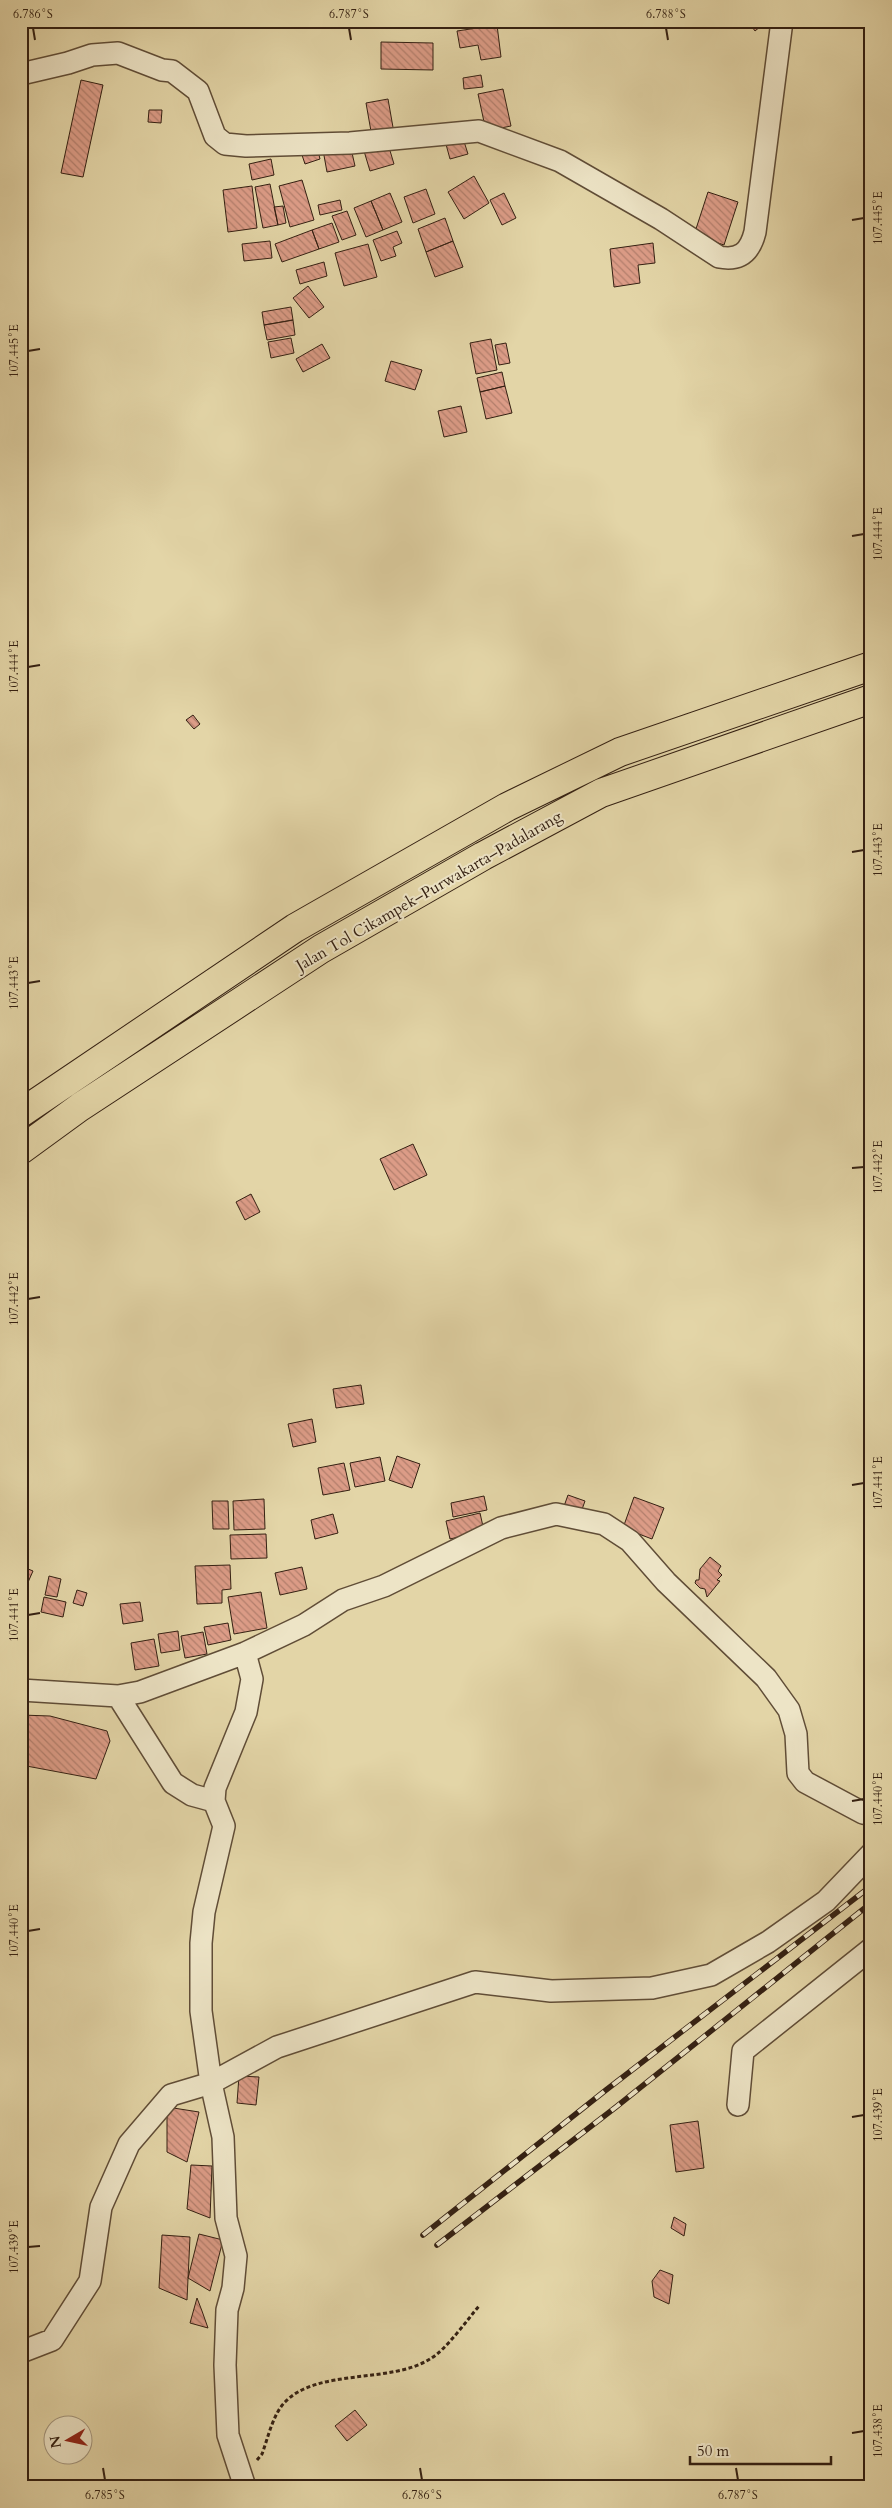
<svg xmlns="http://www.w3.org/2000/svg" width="892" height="2508" viewBox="0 0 892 2508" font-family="Cardo,serif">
	<defs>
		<pattern id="building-back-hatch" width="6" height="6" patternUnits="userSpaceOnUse" patternTransform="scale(1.25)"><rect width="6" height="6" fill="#dc9c87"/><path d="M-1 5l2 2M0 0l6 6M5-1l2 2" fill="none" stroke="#b37f6d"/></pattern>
	</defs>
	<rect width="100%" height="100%" fill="#e3d5a7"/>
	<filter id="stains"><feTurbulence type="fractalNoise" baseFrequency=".004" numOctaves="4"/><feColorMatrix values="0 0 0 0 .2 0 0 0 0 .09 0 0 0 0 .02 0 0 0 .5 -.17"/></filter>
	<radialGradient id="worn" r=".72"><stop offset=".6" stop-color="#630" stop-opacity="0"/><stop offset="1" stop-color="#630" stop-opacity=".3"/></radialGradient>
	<path fill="url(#building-back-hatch)" stroke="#342012" d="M 748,21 L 767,21 L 755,31 Z
		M 497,25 L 501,57 L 481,60 L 478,45 L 460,48 L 457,31 Z
		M 381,42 L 433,43 L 433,70 L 381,69 Z
		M 481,75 L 483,87 L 464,89 L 463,78 Z
		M 81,80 L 103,85 L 83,177 L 61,173 Z
		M 503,89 L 511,126 L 486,131 L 478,94 Z
		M 388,99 L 394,133 L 372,137 L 366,103 Z
		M 21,105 L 22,105 L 23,131 L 21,131 Z
		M 149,110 L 162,110 L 161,123 L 148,122 Z
		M 461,132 L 468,154 L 450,159 L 444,137 Z
		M 350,144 L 355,166 L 327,172 L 323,150 Z
		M 388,144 L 394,164 L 370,171 L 364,151 Z
		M 317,147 L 320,159 L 305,164 L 301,152 Z
		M 868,149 L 871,149 L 871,162 L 867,162 Z
		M 271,159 L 274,175 L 252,180 L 249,164 Z
		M 474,176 L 489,203 L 464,219 L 448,192 Z
		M 302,180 L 314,220 L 290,227 L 279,186 Z
		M 270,184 L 278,225 L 263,228 L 255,187 Z
		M 252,186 L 257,228 L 228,232 L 223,190 Z
		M 426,189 L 435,214 L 413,223 L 404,197 Z
		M 708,192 L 738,202 L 724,245 L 694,235 Z
		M 390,193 L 402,222 L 383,230 L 371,201 Z
		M 504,193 L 516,218 L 502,225 L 490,200 Z
		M 340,200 L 342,210 L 320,215 L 318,205 Z
		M 371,201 L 383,230 L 366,237 L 354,208 Z
		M 283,206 L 286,223 L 278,225 L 274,207 Z
		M 347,211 L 356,235 L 342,240 L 332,216 Z
		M 445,218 L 453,241 L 426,252 L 418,229 Z
		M 332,223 L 339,242 L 319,249 L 312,230 Z
		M 312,230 L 319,249 L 282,262 L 275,244 Z
		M 397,231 L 402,243 L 393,247 L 396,256 L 381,261 L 373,240 Z
		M 270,241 L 272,258 L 244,261 L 242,244 Z
		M 453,241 L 463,267 L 435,277 L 426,252 Z
		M 653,243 L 655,263 L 638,265 L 640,283 L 614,287 L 610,249 Z
		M 368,244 L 377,277 L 344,286 L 335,253 Z
		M 324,262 L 327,276 L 300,284 L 296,270 Z
		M 308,286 L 324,307 L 309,318 L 293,298 Z
		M 291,307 L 293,320 L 264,325 L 262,312 Z
		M 293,320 L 295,335 L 267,340 L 264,325 Z
		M 291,338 L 294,353 L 271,358 L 268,342 Z
		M 491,339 L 497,370 L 476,374 L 470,343 Z
		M 506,343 L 510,363 L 499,365 L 495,345 Z
		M 322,344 L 330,358 L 303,372 L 296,359 Z
		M 391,361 L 422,370 L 415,390 L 385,381 Z
		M 502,372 L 505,386 L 480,392 L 477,378 Z
		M 505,386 L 512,413 L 486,419 L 480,392 Z
		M 461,406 L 467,432 L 444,437 L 438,411 Z
		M 193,715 L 200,724 L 194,729 L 186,720 Z
		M 413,1144 L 427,1175 L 394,1190 L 380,1159 Z
		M 251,1194 L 260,1212 L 245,1220 L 236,1202 Z
		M 361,1385 L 364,1404 L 336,1408 L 333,1389 Z
		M 312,1419 L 316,1442 L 293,1447 L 288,1424 Z
		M 397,1456 L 420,1464 L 412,1488 L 389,1480 Z
		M 380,1457 L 385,1481 L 355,1487 L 350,1463 Z
		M 344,1463 L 350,1490 L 323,1495 L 318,1468 Z
		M 568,1495 L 585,1501 L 580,1515 L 563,1509 Z
		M 484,1496 L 487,1510 L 453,1517 L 451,1503 Z
		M 634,1497 L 664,1508 L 652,1539 L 623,1528 Z
		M 264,1499 L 265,1529 L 234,1530 L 233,1501 Z
		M 212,1501 L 228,1501 L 229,1529 L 213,1529 Z
		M 480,1513 L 484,1531 L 450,1539 L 446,1521 Z
		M 333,1514 L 338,1533 L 315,1539 L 311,1520 Z
		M 266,1534 L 267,1558 L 231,1559 L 230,1535 Z
		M 710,1557 L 721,1566 L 718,1571 L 722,1575 L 717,1580 L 720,1581 L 707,1597 L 705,1589 L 700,1588 L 695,1583 L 696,1580 L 699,1580 L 700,1569 Z
		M 230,1565 L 231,1589 L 222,1590 L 222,1603 L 197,1604 L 195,1566 Z
		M 21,1566 L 33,1571 L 21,1598 Z
		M 302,1567 L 307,1589 L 280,1595 L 275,1573 Z
		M 49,1576 L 61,1579 L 57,1597 L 45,1595 Z
		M 77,1590 L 87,1593 L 83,1606 L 73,1603 Z
		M 261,1592 L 267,1628 L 234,1634 L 228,1597 Z
		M 44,1597 L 66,1602 L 63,1617 L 41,1612 Z
		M 140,1602 L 143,1621 L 123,1624 L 120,1604 Z
		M 228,1623 L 231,1640 L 208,1645 L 204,1627 Z
		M 178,1631 L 180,1650 L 161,1653 L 158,1634 Z
		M 203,1632 L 207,1654 L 185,1658 L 181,1636 Z
		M 154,1639 L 159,1666 L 135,1670 L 131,1643 Z
		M 21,1715 L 50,1716 L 107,1731 L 110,1741 L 96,1779 L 21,1765 Z
		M 239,2076 L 259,2077 L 256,2105 L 237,2103 Z
		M 167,2107 L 199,2112 L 187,2162 L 167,2152 Z
		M 698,2121 L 704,2168 L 676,2172 L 670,2125 Z
		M 191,2165 L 212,2166 L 210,2218 L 187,2209 Z
		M 674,2217 L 686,2224 L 684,2236 L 671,2228 Z
		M 199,2234 L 223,2240 L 210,2291 L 188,2278 Z
		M 162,2235 L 190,2237 L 187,2300 L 159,2288 Z
		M 660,2270 L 673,2275 L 669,2304 L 654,2297 L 652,2281 Z
		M 197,2298 L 202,2311 L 208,2328 L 190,2323 Z
		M 355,2410 L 367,2425 L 347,2441 L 335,2426 Z"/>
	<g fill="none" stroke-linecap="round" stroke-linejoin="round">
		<defs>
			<path id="minor" d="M 21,74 L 68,63 L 92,55 L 118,53 L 162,70 L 172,71 L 198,91 L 215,136 L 225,144 L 246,146 L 350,143 L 479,131 L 560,161 L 661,219 L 719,257 C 740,261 750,252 755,232 L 782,21
				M 21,1690 L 118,1696 L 140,1692 L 245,1653 L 304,1625 L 343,1600 L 384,1586 L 501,1528 L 556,1514 L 604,1524 L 630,1541 L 666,1582 L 766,1678 L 789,1710 L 796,1734 L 798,1773 L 805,1782 L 863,1813 L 871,1814
				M 118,1696 L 173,1783 L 192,1795 L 214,1801
				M 738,2105 L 743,2051 L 871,1949
				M 21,2352 L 52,2340 L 90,2281 L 101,2207 L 129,2144 L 171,2095 L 211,2083 L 277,2047 L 475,1982 L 551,1991 L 652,1988 L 711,1975 L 768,1942 L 826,1901 L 871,1854
				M 245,2487 L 228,2435 L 225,2365 L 227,2310 L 233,2288 L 236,2256 L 226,2218 L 223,2137 L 211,2083 L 201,2011 L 201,1943 L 204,1912 L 224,1826 L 214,1801 L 215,1788 L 246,1712 L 252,1679 L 245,1653"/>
			<path id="highway" d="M 21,1113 L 295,928 L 507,807 L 620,752 L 871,666
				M 21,1150 L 80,1107 L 321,949 L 483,856 L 601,793 L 871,699"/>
		</defs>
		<use href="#minor" stroke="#604d37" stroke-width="24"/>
		<use href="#highway" stroke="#342012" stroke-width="30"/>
		<path stroke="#342012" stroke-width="3" stroke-dasharray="4 2.5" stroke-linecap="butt" d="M 257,2460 L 262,2454 C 268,2438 273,2414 285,2402 C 318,2368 390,2384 430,2359 C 446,2350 467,2320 479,2306"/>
		<use href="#minor" stroke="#ede4c6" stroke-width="21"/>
		<use href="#highway" stroke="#e3d5a7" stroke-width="28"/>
		<defs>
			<path id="rail" d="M 423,2235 L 606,2090 L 871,1886
				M 437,2245 L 616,2107 L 871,1903"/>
		</defs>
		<use href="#rail" stroke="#342012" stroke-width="5.5"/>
		<use href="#rail" stroke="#ede4c6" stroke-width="4" stroke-dasharray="11" stroke-linecap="butt"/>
	</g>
	<path fill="none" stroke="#342012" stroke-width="2" d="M 33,28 L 35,40M 349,28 L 351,40M 666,28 L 668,40M 852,220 L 864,218M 28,351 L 40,349M 852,536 L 864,534M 28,667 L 40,665M 852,852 L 864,850M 28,983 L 40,981M 852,1168 L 864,1167M 28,1299 L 40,1297M 852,1485 L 864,1483M 28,1615 L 40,1613M 852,1801 L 864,1799M 28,1931 L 40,1929M 852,2117 L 864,2115M 28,2247 L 40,2246M 852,2433 L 864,2431M 103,2468 L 105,2480M 420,2468 L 422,2480M 736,2468 L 738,2480"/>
	<g text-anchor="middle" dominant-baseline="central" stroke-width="4" stroke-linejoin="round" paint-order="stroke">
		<g font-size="16" fill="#342012" stroke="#ede4c6">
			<text transform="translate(429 891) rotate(-30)">Jalan Tol Cikampek–Purwakarta–Padalarang</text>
		</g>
	</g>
	<rect width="892" height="2508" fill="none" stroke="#e3d5a7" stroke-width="55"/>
	<g transform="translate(68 2440) rotate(261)"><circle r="24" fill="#ede4c6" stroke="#a3967e"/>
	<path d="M0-4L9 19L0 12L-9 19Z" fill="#8f2418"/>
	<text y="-8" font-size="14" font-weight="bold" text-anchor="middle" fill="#342012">N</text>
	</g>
	<path d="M690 2456v8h141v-8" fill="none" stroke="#342012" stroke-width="2.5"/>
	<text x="697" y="2456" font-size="15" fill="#342012" stroke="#ede4c6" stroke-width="4" paint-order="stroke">50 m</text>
	<rect x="28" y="28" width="836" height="2452" fill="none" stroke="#342012" stroke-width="2"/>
	<g font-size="12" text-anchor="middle" fill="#342012">
		<text x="33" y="18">6.786°S</text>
		<text x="349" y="18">6.787°S</text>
		<text x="666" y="18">6.788°S</text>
		<text transform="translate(878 218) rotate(-90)" y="4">107.445°E</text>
		<text transform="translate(14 351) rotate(-90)" y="4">107.445°E</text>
		<text transform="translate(878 534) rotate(-90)" y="4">107.444°E</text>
		<text transform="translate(14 667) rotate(-90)" y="4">107.444°E</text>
		<text transform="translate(878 850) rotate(-90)" y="4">107.443°E</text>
		<text transform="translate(14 983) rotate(-90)" y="4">107.443°E</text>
		<text transform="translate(878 1167) rotate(-90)" y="4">107.442°E</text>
		<text transform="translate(14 1299) rotate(-90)" y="4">107.442°E</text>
		<text transform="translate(878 1483) rotate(-90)" y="4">107.441°E</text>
		<text transform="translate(14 1615) rotate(-90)" y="4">107.441°E</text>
		<text transform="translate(878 1799) rotate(-90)" y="4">107.440°E</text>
		<text transform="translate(14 1931) rotate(-90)" y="4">107.440°E</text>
		<text transform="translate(878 2115) rotate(-90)" y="4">107.439°E</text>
		<text transform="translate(14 2247) rotate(-90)" y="4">107.439°E</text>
		<text transform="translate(878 2431) rotate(-90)" y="4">107.438°E</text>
		<text x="105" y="2499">6.785°S</text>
		<text x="422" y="2499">6.786°S</text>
		<text x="738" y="2499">6.787°S</text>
	</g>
	<rect width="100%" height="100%" filter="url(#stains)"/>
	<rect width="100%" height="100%" fill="url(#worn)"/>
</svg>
